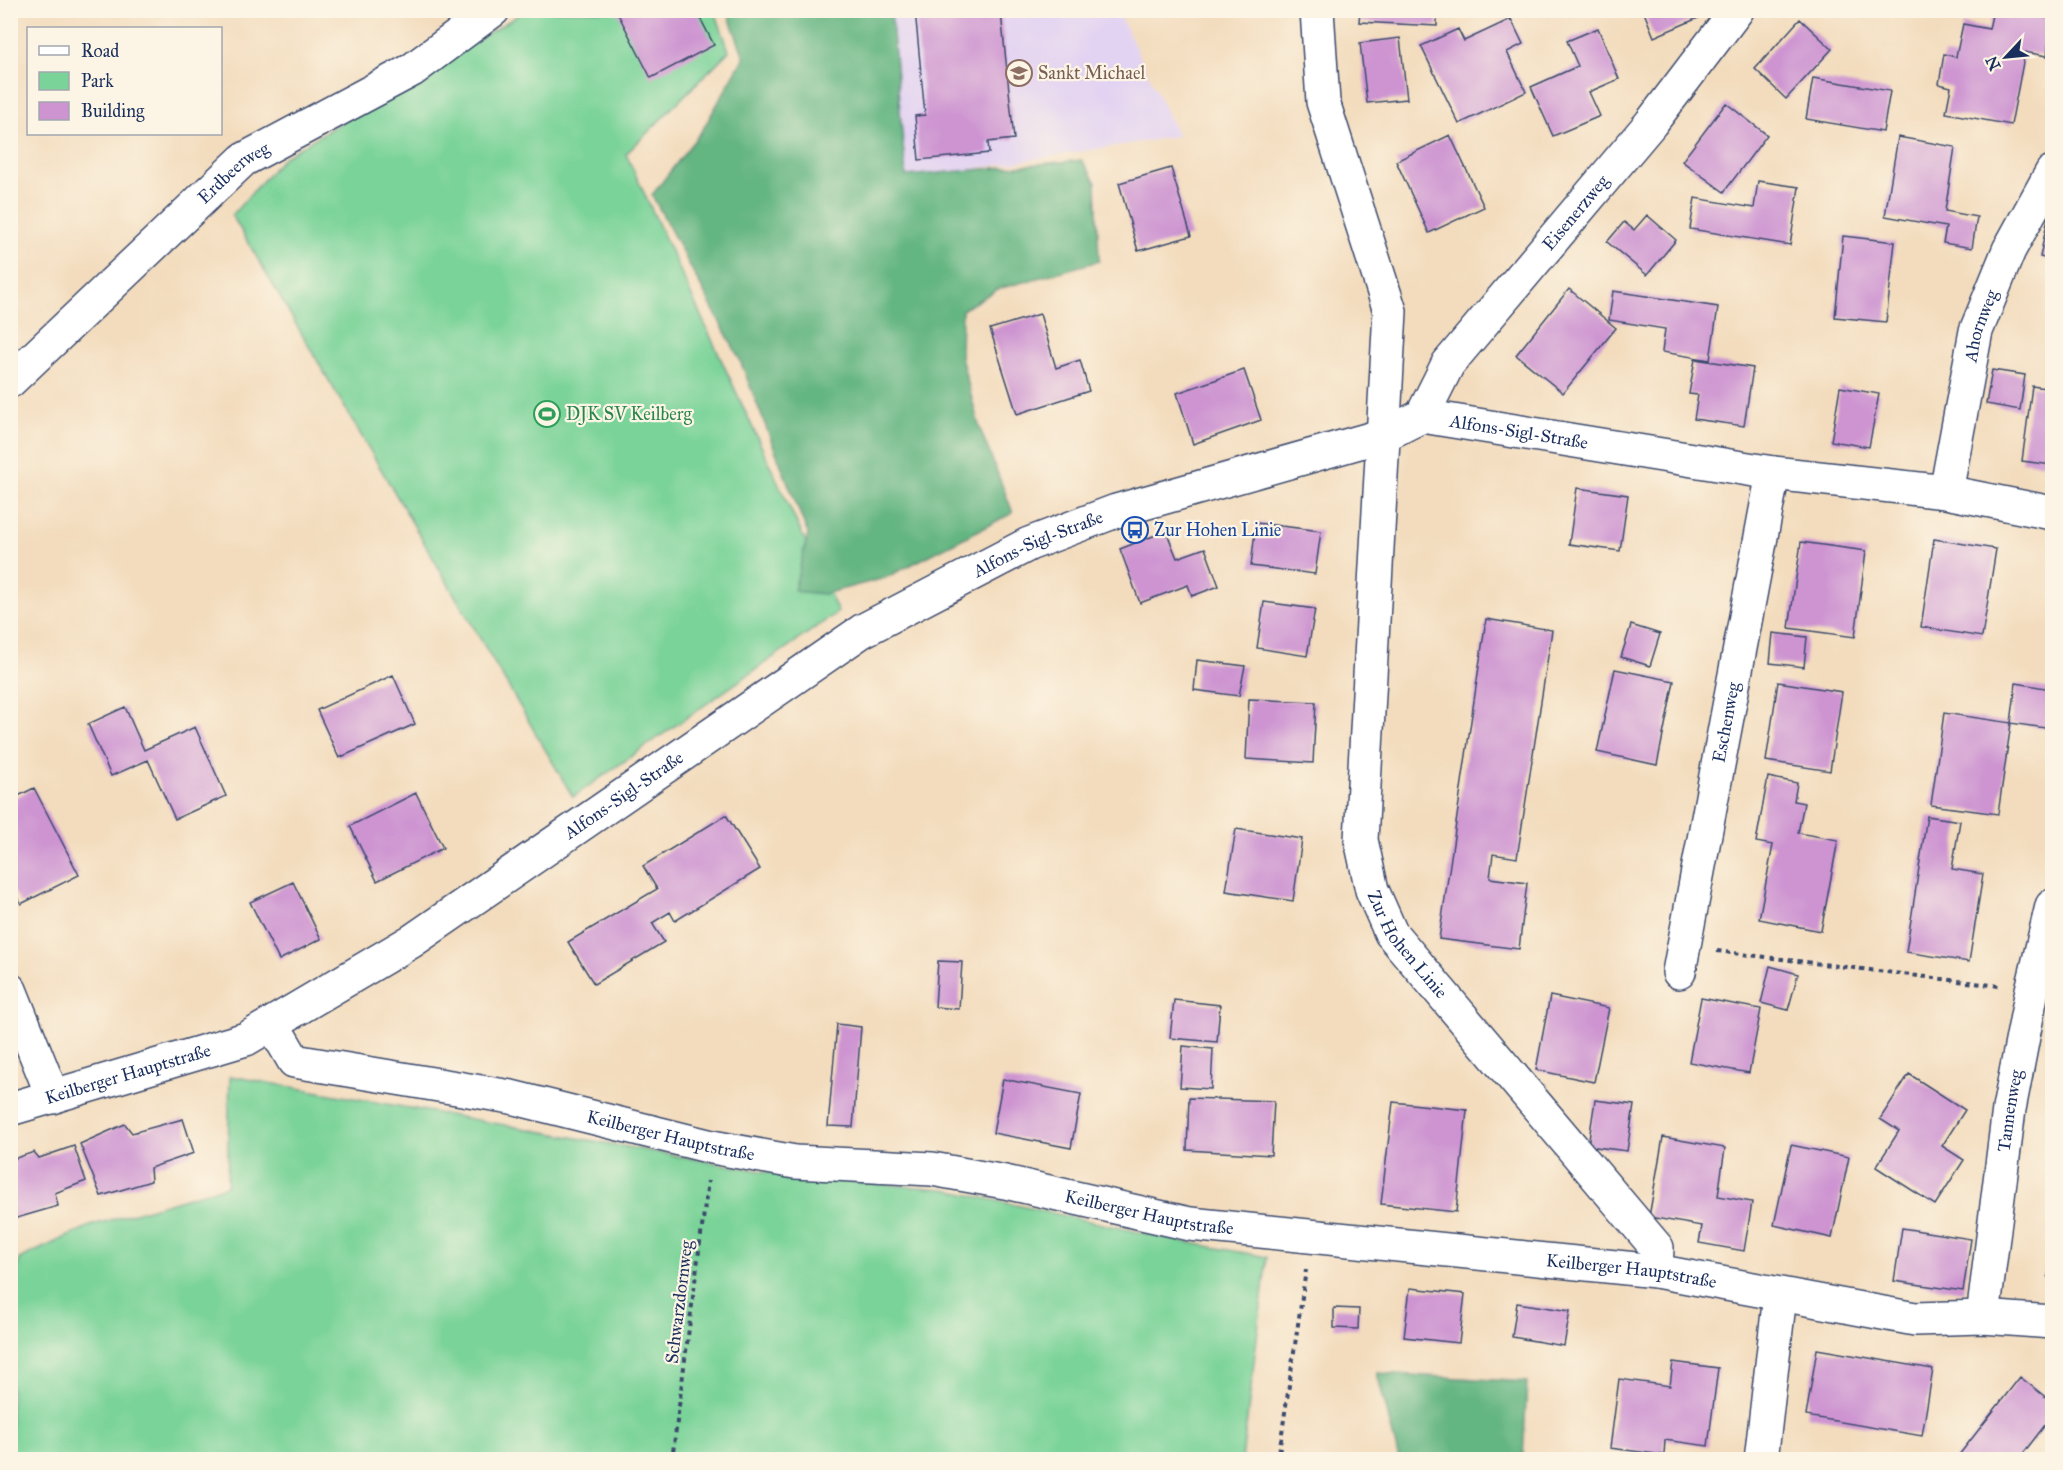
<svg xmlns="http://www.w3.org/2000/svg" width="2063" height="1470" viewBox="0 0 2063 1470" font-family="'IM FELL Great Primer',serif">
	<rect width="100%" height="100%" fill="#fcf5e5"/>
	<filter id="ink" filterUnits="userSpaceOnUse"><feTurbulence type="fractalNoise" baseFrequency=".0167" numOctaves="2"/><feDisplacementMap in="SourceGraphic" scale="12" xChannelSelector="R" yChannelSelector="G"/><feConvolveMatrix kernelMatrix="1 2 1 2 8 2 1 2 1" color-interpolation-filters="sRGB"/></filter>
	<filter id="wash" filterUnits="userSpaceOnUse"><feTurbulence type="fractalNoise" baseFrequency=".008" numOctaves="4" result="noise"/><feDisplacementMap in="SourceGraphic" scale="24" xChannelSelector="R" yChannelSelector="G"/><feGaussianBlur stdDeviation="1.35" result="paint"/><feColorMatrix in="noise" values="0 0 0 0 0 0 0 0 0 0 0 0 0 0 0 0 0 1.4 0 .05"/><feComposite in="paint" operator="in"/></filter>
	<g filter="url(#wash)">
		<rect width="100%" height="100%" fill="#f3dcbd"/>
		<path fill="#e3d3f2" d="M 885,11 L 1118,11 L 1178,136 L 898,181 Z"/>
		<path fill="#7ad399" stroke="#4a817c" stroke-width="1.5" d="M 525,11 L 715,11 L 729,51 L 626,154 L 838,612 L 573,797 L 232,215 L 284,157 Z
			M 230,1076 L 801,1178 L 943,1189 L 1175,1240 L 1267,1257 L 1242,1459 L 11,1460 L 11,1362 L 19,1259 L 90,1226 L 227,1186 Z"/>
		<path fill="#63b581" stroke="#3f7270" stroke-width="1.5" d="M 727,11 L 891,11 L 906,176 L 1082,160 L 1096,183 L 1099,261 L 998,289 L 962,310 L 961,357 L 979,426 L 1013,513 L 885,578 L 824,594 L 794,591 L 808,534 L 739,358 L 652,195 L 703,129 L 744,57 Z
			M 1377,1373 L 1527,1382 L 1523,1459 L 1399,1459 Z"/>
		<g id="blocks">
			<path fill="#cd94d1" d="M 616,10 L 696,10 L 714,45 L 651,78 Z
				M 915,10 L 973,10 L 973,16 L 1001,13 L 1014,139 L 988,142 L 989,153 L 919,160 L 915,116 L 925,115 Z
				M 1360,10 L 1437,10 L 1437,26 L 1359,22 Z
				M 1643,10 L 1695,10 L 1698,18 L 1654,37 Z
				M 1993,10 L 2010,10 L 2052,19 L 2047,56 L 2025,52 L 2011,125 L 1946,113 L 1951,87 L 1939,84 L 1944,54 L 1956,57 L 1963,24 L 1989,29 Z
				M 1511,19 L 1523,44 L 1507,52 L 1526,92 L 1459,124 L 1421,46 L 1458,29 L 1464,41 Z
				M 1800,19 L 1832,49 L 1786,99 L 1755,69 Z
				M 1598,28 L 1619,79 L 1589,92 L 1600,116 L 1553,136 L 1531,87 L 1578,66 L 1567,41 Z
				M 1400,38 L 1407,99 L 1367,103 L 1360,43 Z
				M 1813,78 L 1890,91 L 1883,132 L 1806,119 Z
				M 1726,103 L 1767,135 L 1724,192 L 1682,161 Z
				M 1450,135 L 1484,207 L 1429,233 L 1396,161 Z
				M 1898,137 L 1955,147 L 1945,211 L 1977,217 L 1972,248 L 1943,243 L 1946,227 L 1885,216 Z
				M 1171,168 L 1191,236 L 1138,251 L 1119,183 Z
				M 1758,181 L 1799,187 L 1790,245 L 1690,229 L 1695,198 L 1754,208 Z
				M 2051,203 L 2052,203 L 2052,260 L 2040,257 Z
				M 1647,215 L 1676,240 L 1647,275 L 1607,242 L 1624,222 L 1634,230 Z
				M 1843,236 L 1895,242 L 1886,322 L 1835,317 Z
				M 1569,289 L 1616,328 L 1563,393 L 1516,355 Z
				M 1613,291 L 1718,307 L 1710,360 L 1662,352 L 1665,329 L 1609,320 Z
				M 1040,314 L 1056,368 L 1080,360 L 1089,391 L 1017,414 L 990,329 Z
				M 1695,359 L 1753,368 L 1744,426 L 1694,419 L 1698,395 L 1689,394 Z
				M 1244,370 L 1261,420 L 1193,444 L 1177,393 Z
				M 1992,370 L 2025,375 L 2020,410 L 1986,404 Z
				M 2032,386 L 2052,389 L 2052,465 L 2022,461 Z
				M 1840,387 L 1879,394 L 1869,447 L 1831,441 Z
				M 1577,488 L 1628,495 L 1620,551 L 1569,544 Z
				M 1256,523 L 1321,531 L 1315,574 L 1251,566 Z
				M 1166,531 L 1177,558 L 1205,548 L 1219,586 L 1192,596 L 1188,585 L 1140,603 L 1120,549 Z
				M 1934,539 L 1996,549 L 1982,637 L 1921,627 Z
				M 1801,542 L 1866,551 L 1855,637 L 1789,628 Z
				M 1264,602 L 1315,609 L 1307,656 L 1257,648 Z
				M 1486,619 L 1552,630 L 1517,858 L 1493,854 L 1490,878 L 1527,883 L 1519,949 L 1439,939 Z
				M 1631,625 L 1660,634 L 1650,666 L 1621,657 Z
				M 1773,633 L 1807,637 L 1804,667 L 1770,663 Z
				M 1197,660 L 1245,666 L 1239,696 L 1194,690 Z
				M 1615,669 L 1674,681 L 1657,765 L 1597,752 Z
				M 393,675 L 415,724 L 339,758 L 317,710 Z
				M 1778,682 L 1842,692 L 1830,771 L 1766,761 Z
				M 2016,683 L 2051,689 L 2045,728 L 2011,723 L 1998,814 L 1931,805 L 1944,713 L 2011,723 Z
				M 1249,699 L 1316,702 L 1313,763 L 1246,759 Z
				M 125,707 L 144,750 L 195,727 L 226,796 L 175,819 L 148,760 L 111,776 L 88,724 Z
				M 1768,777 L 1797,783 L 1794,801 L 1804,803 L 1798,833 L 1838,840 L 1821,931 L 1759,919 L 1773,845 L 1756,842 Z
				M 34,788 L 79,875 L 21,904 L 10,885 L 10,800 Z
				M 416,793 L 443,848 L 377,881 L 350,826 Z
				M 726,815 L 760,869 L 675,921 L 670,912 L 652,923 L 664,942 L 594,984 L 568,942 L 657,889 L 643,866 Z
				M 1927,816 L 1960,821 L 1952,869 L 1983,874 L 1969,962 L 1906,952 Z
				M 1236,829 L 1302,839 L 1293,901 L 1226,891 Z
				M 293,882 L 321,939 L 279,960 L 250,902 Z
				M 938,961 L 962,962 L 959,1009 L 935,1007 Z
				M 1770,966 L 1798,974 L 1788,1010 L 1761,1003 Z
				M 1550,996 L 1609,1008 L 1594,1082 L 1536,1070 Z
				M 1701,998 L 1761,1009 L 1749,1073 L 1689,1062 Z
				M 1174,1000 L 1220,1005 L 1217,1042 L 1170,1038 Z
				M 837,1024 L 861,1027 L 853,1127 L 828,1126 Z
				M 1183,1046 L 1213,1049 L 1211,1089 L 1180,1087 Z
				M 1909,1074 L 1965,1110 L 1942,1146 L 1964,1160 L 1935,1205 L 1876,1167 L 1899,1131 L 1880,1119 Z
				M 1003,1079 L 1081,1094 L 1071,1148 L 993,1133 Z
				M 1189,1098 L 1274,1101 L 1271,1155 L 1187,1150 Z
				M 1595,1100 L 1634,1105 L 1627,1151 L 1588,1146 Z
				M 1393,1102 L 1467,1110 L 1456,1212 L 1381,1204 Z
				M 183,1119 L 194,1153 L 150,1168 L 151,1181 L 101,1196 L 80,1144 L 125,1124 L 132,1133 Z
				M 1663,1137 L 1725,1148 L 1718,1196 L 1752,1202 L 1744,1251 L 1699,1243 L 1702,1226 L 1649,1217 Z
				M 1791,1145 L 1849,1157 L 1832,1238 L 1774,1225 Z
				M 74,1146 L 86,1181 L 55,1193 L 58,1206 L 10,1220 L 10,1160 L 34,1152 L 39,1158 Z
				M 1902,1228 L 1971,1239 L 1963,1291 L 1894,1281 Z
				M 2051,1246 L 2052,1246 L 2052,1279 L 2048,1278 Z
				M 1410,1288 L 1465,1294 L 1459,1343 L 1404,1337 Z
				M 1517,1303 L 1570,1311 L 1564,1346 L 1512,1337 Z
				M 1334,1308 L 1359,1309 L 1358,1329 L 1334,1328 Z
				M 1817,1349 L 1933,1369 L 1922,1436 L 1806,1416 Z
				M 1673,1362 L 1718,1368 L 1708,1446 L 1665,1440 L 1664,1455 L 1610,1448 L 1619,1379 L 1670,1386 Z
				M 2020,1377 L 2052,1402 L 2052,1416 L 2018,1460 L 1955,1460 Z
				M 1812,1452 L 1850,1458 L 1850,1460 L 1810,1460 Z"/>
		</g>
	</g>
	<g filter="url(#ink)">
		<use href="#blocks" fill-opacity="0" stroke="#3b496c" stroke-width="1.5"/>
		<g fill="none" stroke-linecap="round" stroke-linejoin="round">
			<defs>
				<g id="minor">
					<path id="s1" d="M 1317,10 L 1323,102 L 1390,311 L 1361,840 L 1372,890 L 1391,933 L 1657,1248 L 1656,1271"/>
					<path id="s2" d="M 10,381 L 243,160 L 412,70 L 493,10"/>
					<path id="s3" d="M 1422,416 L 1448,364 L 1651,123 L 1737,10"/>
					<path id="s4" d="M 1946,492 L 1976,331 L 2009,250 L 2052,172"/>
					<path id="s5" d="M 1679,972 L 1773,473"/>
					<path d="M 10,990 L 53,1097"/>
					<path id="s6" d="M 273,1025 L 294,1061 L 511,1097 L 712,1147 L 795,1162 L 932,1169 L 1005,1182 L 1190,1224 L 1656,1271 L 1915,1319 L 1983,1317 L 2052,1322"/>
					<path id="s7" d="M 10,1109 L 246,1039 L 412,941 L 862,631 L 1029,544 L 1116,511 L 1384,435 L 1422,416 L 1773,473 L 1946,492 L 2052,513"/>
					<path id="s8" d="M 1983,1317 L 2009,1109 L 2032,990 L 2052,906"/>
					<path d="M 1761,1460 L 1780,1295"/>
				</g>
			</defs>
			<use href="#minor" stroke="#3b496c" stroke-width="36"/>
			<path stroke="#3b496c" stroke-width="4" stroke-dasharray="4.5 4.5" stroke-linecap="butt" d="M 1717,951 L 1999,986
				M 672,1460 L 708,1181
				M 1278,1460 L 1306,1270"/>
			<use href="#minor" stroke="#fff" stroke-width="33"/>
		</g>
	</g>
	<defs>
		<symbol id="school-ring" viewBox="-11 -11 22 22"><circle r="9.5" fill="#fcf5e5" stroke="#8d6e63" stroke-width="1.5"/><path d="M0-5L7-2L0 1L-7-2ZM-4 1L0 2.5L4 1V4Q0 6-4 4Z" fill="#8d6e63"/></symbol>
		<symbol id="stadium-ring" viewBox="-11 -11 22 22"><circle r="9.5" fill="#fcf5e5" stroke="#2e9e5b" stroke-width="1.5"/><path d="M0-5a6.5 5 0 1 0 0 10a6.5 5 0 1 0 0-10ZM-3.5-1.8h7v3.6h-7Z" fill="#2e9e5b"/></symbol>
		<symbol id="bus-ring" viewBox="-11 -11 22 22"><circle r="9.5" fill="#fcf5e5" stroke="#1a4fb4" stroke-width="1.5"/><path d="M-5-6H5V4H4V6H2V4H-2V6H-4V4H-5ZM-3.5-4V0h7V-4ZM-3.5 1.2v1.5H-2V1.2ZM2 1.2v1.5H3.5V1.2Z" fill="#1a4fb4"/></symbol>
	</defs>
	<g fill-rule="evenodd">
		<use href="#school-ring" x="1004" y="58" width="30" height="30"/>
		<use href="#stadium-ring" x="532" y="399" width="30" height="30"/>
		<use href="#bus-ring" x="1120" y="515" width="30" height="30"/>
	</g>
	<g text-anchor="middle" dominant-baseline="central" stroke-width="4.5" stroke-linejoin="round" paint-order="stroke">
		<g font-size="18" fill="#785e54" stroke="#fcf5e5" text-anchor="start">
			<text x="1038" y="73">Sankt Michael</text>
		</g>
		<g font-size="18" fill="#1b2f5e" stroke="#fcf5e5">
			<text stroke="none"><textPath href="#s2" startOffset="306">Erdbeerweg</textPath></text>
			<text stroke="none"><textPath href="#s3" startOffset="256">Eisenerzweg</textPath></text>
			<text stroke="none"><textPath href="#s4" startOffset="170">Ahornweg</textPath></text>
			<text stroke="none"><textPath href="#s7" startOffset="1686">Alfons-Sigl-Straße</textPath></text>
			<text stroke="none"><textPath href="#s7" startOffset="1182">Alfons-Sigl-Straße</textPath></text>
			<text stroke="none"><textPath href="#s5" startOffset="254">Eschenweg</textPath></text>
			<text stroke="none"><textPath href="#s7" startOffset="696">Alfons-Sigl-Straße</textPath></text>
			<text stroke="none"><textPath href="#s1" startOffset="958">Zur Hohen Linie</textPath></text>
			<text stroke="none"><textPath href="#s7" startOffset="123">Keilberger Hauptstraße</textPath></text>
			<text stroke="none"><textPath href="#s8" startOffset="208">Tannenweg</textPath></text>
			<text stroke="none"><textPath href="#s6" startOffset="426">Keilberger Hauptstraße</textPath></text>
			<text stroke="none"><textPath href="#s6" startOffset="912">Keilberger Hauptstraße</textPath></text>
			<text stroke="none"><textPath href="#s6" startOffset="1398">Keilberger Hauptstraße</textPath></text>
			<text transform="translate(679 1302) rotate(-83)">Schwarzdornweg</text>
		</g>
		<g font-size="18" fill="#27864d" stroke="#fcf5e5" text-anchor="start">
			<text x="566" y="414">DJK SV Keilberg</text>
		</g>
		<g font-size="18" fill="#164399" stroke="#fcf5e5" text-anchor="start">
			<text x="1154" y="530">Zur Hohen Linie</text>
		</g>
	</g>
	<rect width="2063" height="1470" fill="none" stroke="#fcf5e5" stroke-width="36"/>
	<rect x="27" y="27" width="195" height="108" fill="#fcf5e5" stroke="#a2a6af" stroke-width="1.5"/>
	<rect x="39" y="46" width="30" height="9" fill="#ffffff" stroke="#a2a6af" stroke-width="1.5"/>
	<text x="81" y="57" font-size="18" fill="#1b2f5e">Road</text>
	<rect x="39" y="72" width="30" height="18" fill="#7ad399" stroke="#a2a6af" stroke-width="1.5"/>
	<text x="81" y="87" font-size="18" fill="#1b2f5e">Park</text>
	<rect x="39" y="102" width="30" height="18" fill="#cd94d1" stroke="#a2a6af" stroke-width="1.5"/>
	<text x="81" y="117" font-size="18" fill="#1b2f5e">Building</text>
	<g transform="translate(2006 57) rotate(244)" stroke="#fcf5e5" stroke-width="4.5" paint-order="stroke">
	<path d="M0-4.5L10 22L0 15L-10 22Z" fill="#1b2f5e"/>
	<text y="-9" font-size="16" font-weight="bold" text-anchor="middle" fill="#1b2f5e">N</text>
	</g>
</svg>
